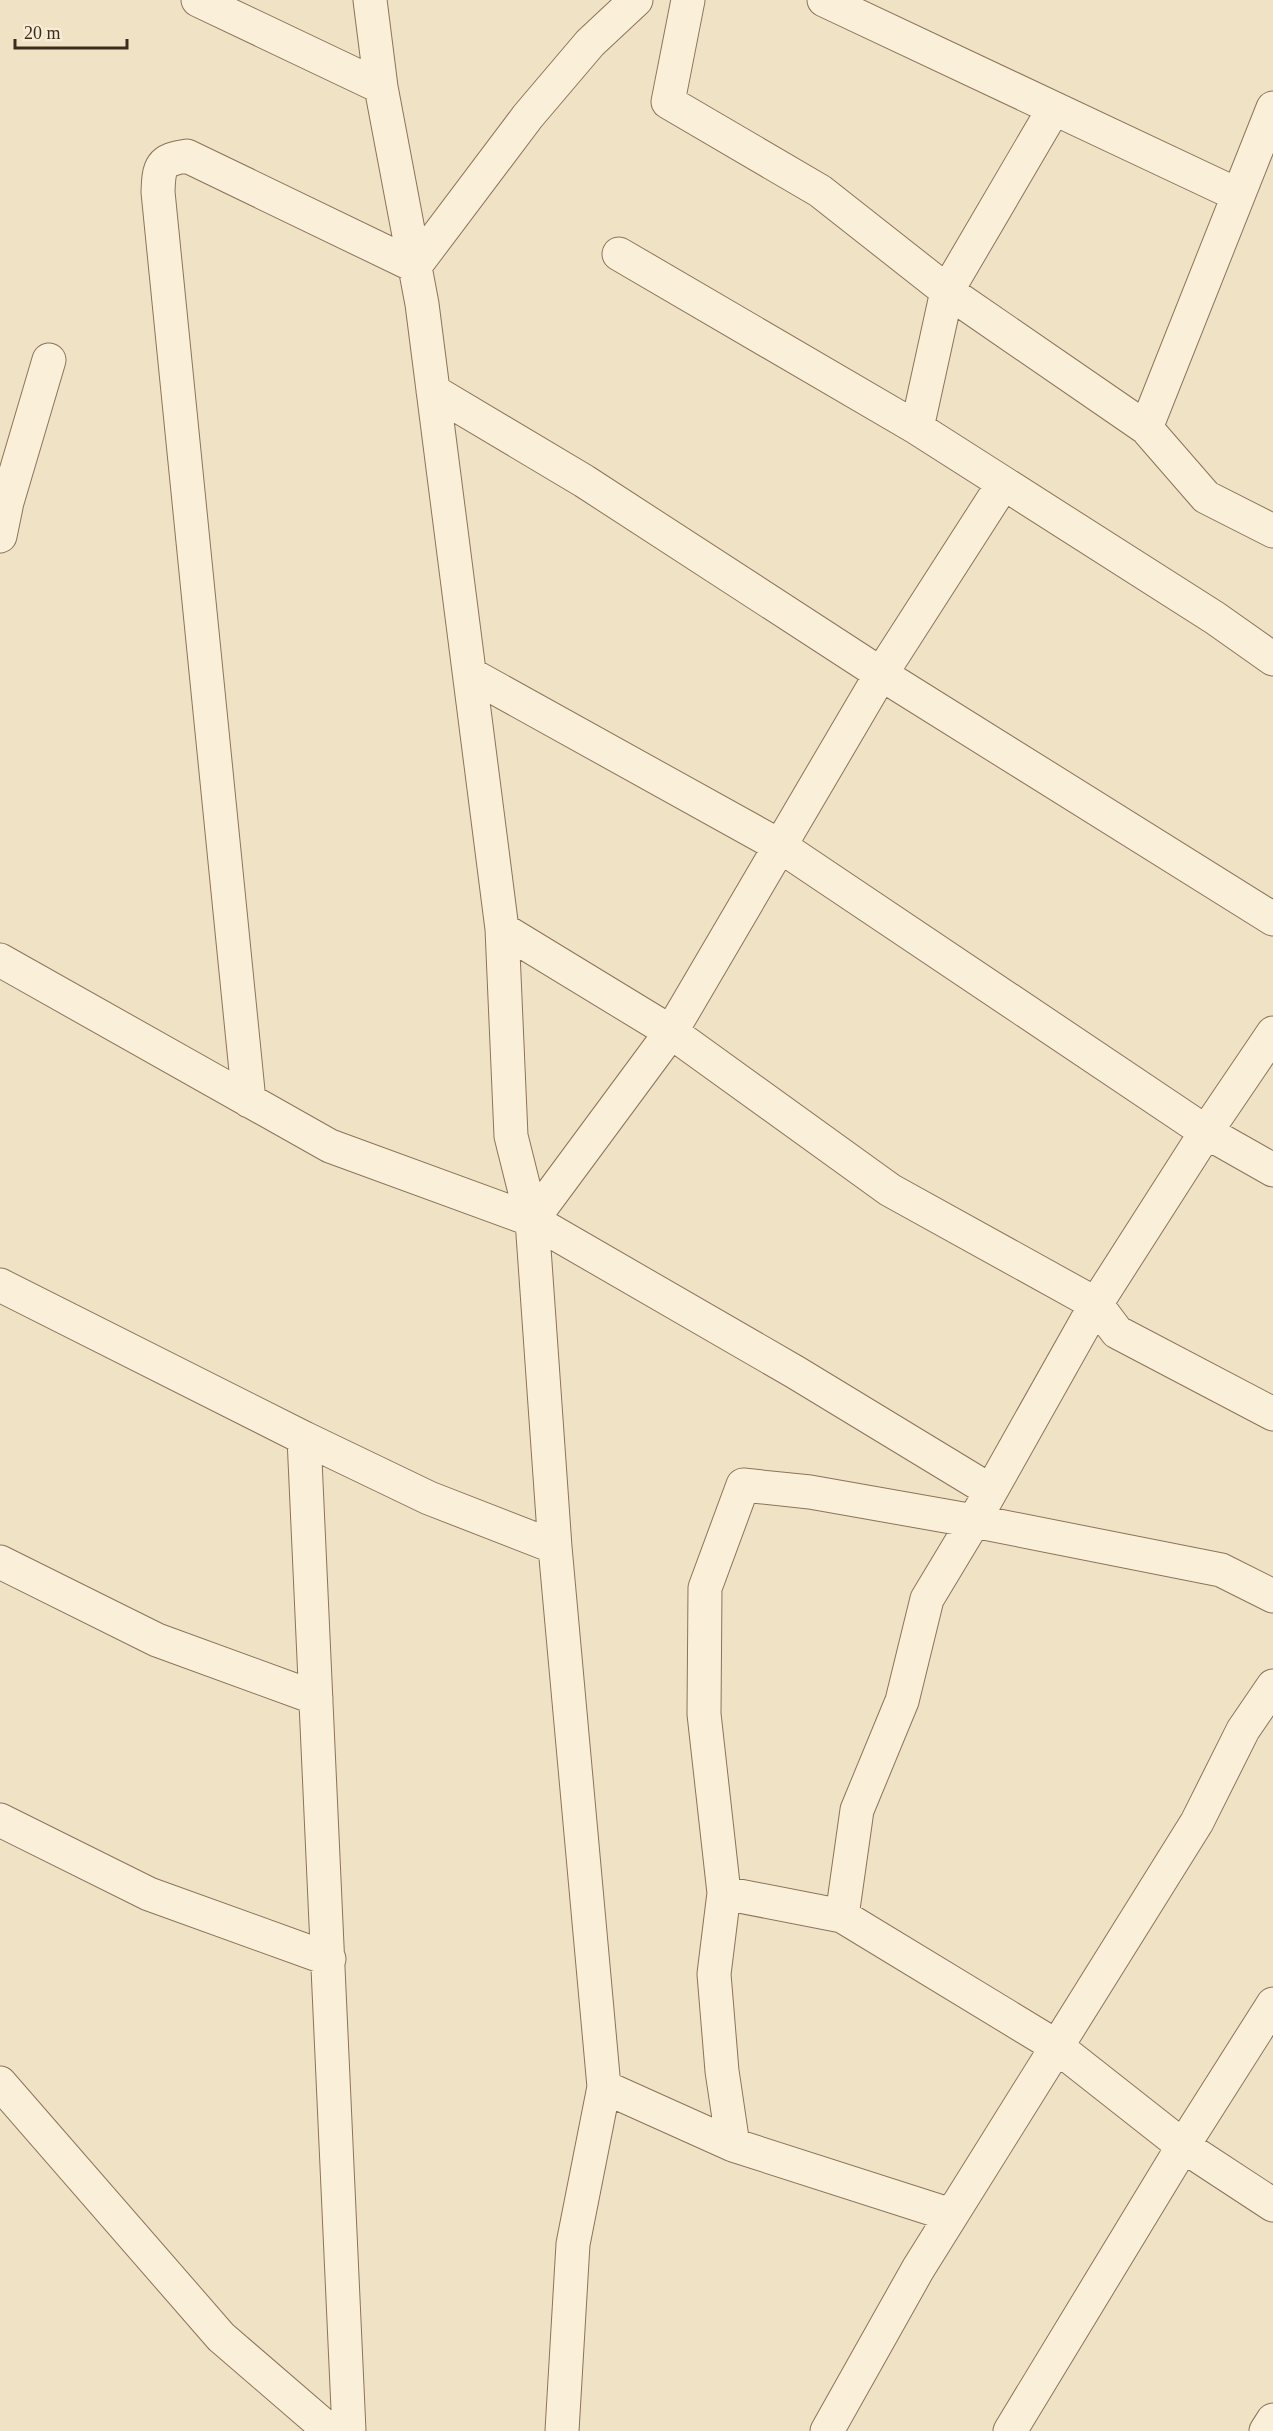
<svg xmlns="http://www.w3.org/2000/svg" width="1273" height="2431" viewBox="0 0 1273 2431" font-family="'Times New Roman',serif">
	<rect width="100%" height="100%" fill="#f0e2c5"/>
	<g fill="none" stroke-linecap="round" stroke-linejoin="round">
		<defs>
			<path id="street" d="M 198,0 L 381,87
				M 370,0 L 381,87 L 422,304 L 502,929
				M 688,0 L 668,102 L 820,191 L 947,291 L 917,428 L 1215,618 L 1273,659
				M 824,0 L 1238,195
				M 1273,108 L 1146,428 L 1206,497 L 1273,531
				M 1053,110 L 947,291 L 1146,428
				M 619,254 L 917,428
				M 433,391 L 584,481 L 881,674 L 1273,919
				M 0,536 L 7,502 L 49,360
				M 470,674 L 780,846 L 881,674 L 1003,484
				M 0,960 L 330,1146 L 532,1220
				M 1273,1033 L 1206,1132 L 1273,1170
				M 249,1101 L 158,192 C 159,166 160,160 187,156 L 415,266 L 528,116 L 590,43 L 636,0
				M 0,1285 L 304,1438 L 349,2431
				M 304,1438 L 429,1498 L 555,1547 L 604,2087 L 573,2244 L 562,2431
				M 555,1547 L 532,1220 L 511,1136 L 502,929 L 671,1032 L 890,1190 L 1096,1304 L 1206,1132 L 780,846 L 671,1032 L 532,1220 L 795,1372 L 991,1491
				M 0,1562 L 157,1640 L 316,1698
				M 1273,1596 L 1221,1570 L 974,1521 L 927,1599 L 902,1701 L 857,1810 L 842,1916 L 1056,2046 L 1183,2146 L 1273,2004
				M 0,1820 L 149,1894 L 329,1959
				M 724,1893 L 714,1974 L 722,2071 L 733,2145 L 951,2215
				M 842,1916 L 724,1893 L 704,1714 L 705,1588 L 743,1485 L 810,1492 L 974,1521 L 1096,1304 L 1117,1332 L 1273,1414
				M 0,2083 L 221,2337 L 330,2431
				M 604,2087 L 733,2145
				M 827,2431 L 918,2269 L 1197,1822 L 1243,1730 L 1273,1686
				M 1010,2431 L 1183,2146 L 1273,2205
				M 1266,2431 L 1273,2420"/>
		</defs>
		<use href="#street" stroke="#8c735a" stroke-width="35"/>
		<use href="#street" stroke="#faefd9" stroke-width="33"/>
	</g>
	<path d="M15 39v9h112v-9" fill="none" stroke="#3c2c1e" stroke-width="3"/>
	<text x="24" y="39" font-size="18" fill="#3c2c1e" stroke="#f7ecd5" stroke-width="4.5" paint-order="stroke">20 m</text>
</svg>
